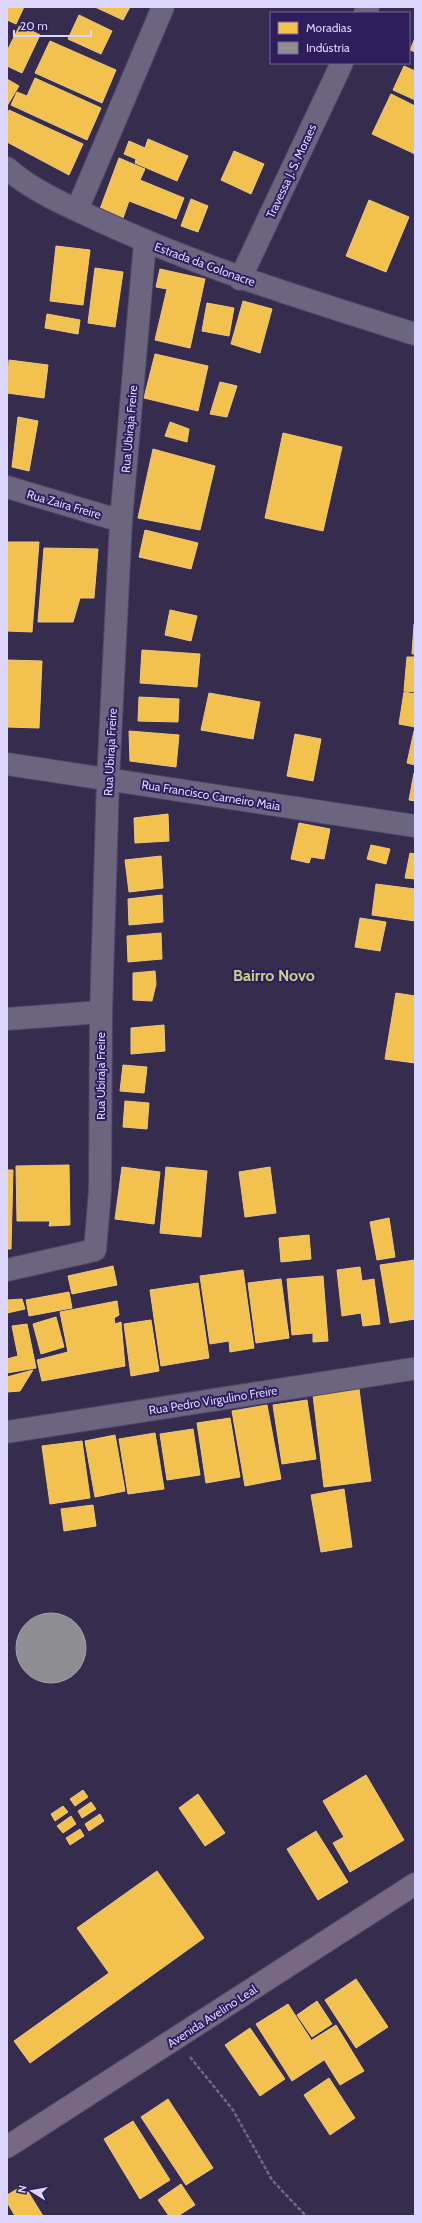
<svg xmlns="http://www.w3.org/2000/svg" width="422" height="2223" viewBox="0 0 422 2223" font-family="Cabin,sans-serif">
	<rect width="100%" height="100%" fill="#362c4e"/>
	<path fill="#f2c14e" stroke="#ebc782" d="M 7,7 L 24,7 L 16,24 L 7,20 Z
		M 95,7 L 130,7 L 123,20 Z
		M 79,15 L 112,31 L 101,54 L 68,39 Z
		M 20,25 L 40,35 L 22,73 L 7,66 L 7,51 Z
		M 415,38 L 415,52 L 410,50 Z
		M 50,41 L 116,70 L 102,103 L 35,73 Z
		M 404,66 L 415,71 L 415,100 L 393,90 Z
		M 35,78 L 101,108 L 87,140 L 11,105 L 17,92 L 27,96 Z
		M 7,79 L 19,86 L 7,106 Z
		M 391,94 L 415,106 L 415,154 L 372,134 Z
		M 9,110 L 83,144 L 69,175 L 7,142 L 7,115 Z
		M 148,139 L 188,156 L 177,181 L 135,163 L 136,159 L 124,154 L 129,141 L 145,148 Z
		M 234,151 L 264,164 L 251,194 L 221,180 Z
		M 119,158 L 145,169 L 140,180 L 184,198 L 176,219 L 129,201 L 123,218 L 100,209 Z
		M 191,199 L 208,206 L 198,232 L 181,226 Z
		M 369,200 L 409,217 L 386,272 L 346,256 Z
		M 56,246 L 90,250 L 83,305 L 50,301 Z
		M 95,268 L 123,272 L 115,327 L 88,323 Z
		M 160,269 L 205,279 L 190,348 L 155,340 L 167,289 L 156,287 Z
		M 243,301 L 272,309 L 260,353 L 231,344 Z
		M 207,303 L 234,308 L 229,336 L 202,331 Z
		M 47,314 L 80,320 L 78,334 L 45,328 Z
		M 155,354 L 208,366 L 198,411 L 144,398 Z
		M 9,360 L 48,365 L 44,398 L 7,393 Z
		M 220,382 L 237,386 L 227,417 L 210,414 Z
		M 18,417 L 38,421 L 29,471 L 12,467 Z
		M 170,422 L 189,429 L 187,442 L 165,436 Z
		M 283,433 L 342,447 L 323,531 L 265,518 Z
		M 153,449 L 215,466 L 200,530 L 138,518 Z
		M 145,530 L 198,543 L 191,569 L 139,557 Z
		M 7,542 L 39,542 L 32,632 L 7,631 Z
		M 44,548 L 98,549 L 94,598 L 80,598 L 73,622 L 38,622 Z
		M 170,610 L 197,616 L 191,641 L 165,635 Z
		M 414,624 L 415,624 L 415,654 L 412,654 Z
		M 142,650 L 200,654 L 197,687 L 140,683 Z
		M 407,657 L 415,657 L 415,692 L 404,691 Z
		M 7,660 L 42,661 L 39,728 L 7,727 Z
		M 404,692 L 415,694 L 415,727 L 399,724 Z
		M 209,693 L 260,702 L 253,739 L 201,730 Z
		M 139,697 L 179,699 L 178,722 L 138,721 Z
		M 129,731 L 179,735 L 176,767 L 130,761 Z
		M 414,731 L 415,731 L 415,765 L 407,763 Z
		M 295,734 L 321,739 L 313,781 L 287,776 Z
		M 414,773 L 415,774 L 415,801 L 409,800 Z
		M 168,814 L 169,841 L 135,843 L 134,818 Z
		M 299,823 L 330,829 L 324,859 L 311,857 L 309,863 L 291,859 Z
		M 371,845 L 390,849 L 386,864 L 367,859 Z
		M 410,853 L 415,854 L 415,879 L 405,878 Z
		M 161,856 L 163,888 L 129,892 L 125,860 Z
		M 376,884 L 415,889 L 415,921 L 372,915 Z
		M 162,895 L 163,922 L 129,925 L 128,899 Z
		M 360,918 L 386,922 L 380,951 L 355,947 Z
		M 161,933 L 162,959 L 128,962 L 127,936 Z
		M 155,971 L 156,984 L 152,1001 L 133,1000 L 133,973 Z
		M 396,993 L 415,996 L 415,1063 L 385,1059 Z
		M 164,1025 L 165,1051 L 131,1054 L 131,1028 Z
		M 123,1065 L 147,1067 L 144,1093 L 120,1091 Z
		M 125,1101 L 149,1103 L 147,1129 L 123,1127 Z
		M 69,1165 L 70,1225 L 49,1226 L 50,1221 L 17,1221 L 16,1166 Z
		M 122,1167 L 160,1172 L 154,1224 L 115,1219 Z
		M 166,1167 L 207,1171 L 201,1237 L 160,1233 Z
		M 270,1167 L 276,1213 L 245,1217 L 239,1172 Z
		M 7,1170 L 13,1170 L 11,1249 L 7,1249 Z
		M 389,1218 L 395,1257 L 377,1260 L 370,1222 Z
		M 309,1235 L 311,1259 L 281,1262 L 279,1238 Z
		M 415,1260 L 415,1319 L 390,1323 L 380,1265 Z
		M 113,1266 L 117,1285 L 72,1294 L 68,1276 Z
		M 360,1267 L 362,1281 L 374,1279 L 380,1324 L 363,1326 L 361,1313 L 342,1316 L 337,1270 Z
		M 243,1270 L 254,1348 L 230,1352 L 229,1341 L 210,1344 L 200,1276 Z
		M 323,1276 L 328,1341 L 313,1342 L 313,1333 L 292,1335 L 287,1279 Z
		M 281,1279 L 289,1338 L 256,1343 L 248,1283 Z
		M 198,1283 L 209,1358 L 161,1366 L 150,1290 Z
		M 69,1292 L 72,1308 L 29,1316 L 26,1300 Z
		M 22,1299 L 25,1309 L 7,1313 L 7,1300 Z
		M 117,1301 L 119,1315 L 114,1318 L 115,1324 L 121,1322 L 125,1366 L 42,1381 L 37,1360 L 68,1352 L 60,1312 Z
		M 56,1317 L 64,1347 L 41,1354 L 33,1324 Z
		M 151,1320 L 159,1371 L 131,1376 L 124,1324 Z
		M 27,1324 L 36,1368 L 7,1373 L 7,1359 L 18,1356 L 12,1326 Z
		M 33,1370 L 20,1391 L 7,1392 L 7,1377 Z
		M 359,1389 L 371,1481 L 324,1487 L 313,1395 Z
		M 307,1400 L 316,1459 L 282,1464 L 273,1405 Z
		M 267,1405 L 281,1479 L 245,1486 L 232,1411 Z
		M 230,1418 L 240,1477 L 206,1483 L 197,1423 Z
		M 193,1429 L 200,1475 L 167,1480 L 160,1434 Z
		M 155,1433 L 164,1489 L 128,1494 L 119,1439 Z
		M 115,1435 L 125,1491 L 95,1497 L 85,1441 Z
		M 82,1441 L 90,1498 L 50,1504 L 42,1446 Z
		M 344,1489 L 352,1547 L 321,1552 L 311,1495 Z
		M 93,1505 L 96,1526 L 64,1531 L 61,1509 Z
		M 366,1775 L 404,1840 L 350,1872 L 333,1843 L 344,1837 L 323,1801 Z
		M 83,1790 L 88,1797 L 75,1806 L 70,1799 Z
		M 198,1794 L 225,1833 L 205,1846 L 179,1808 Z
		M 91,1802 L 96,1809 L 82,1818 L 78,1811 Z
		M 63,1806 L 68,1812 L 55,1821 L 51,1814 Z
		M 100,1814 L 104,1821 L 89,1831 L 85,1824 Z
		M 71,1816 L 76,1824 L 63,1833 L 57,1826 Z
		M 80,1829 L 84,1836 L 70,1845 L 66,1838 Z
		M 316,1831 L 348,1882 L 318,1900 L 287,1849 Z
		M 157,1871 L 204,1938 L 30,2063 L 14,2041 L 109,1973 L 77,1928 Z
		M 356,1979 L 388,2027 L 356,2048 L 325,2000 Z
		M 317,2001 L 332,2024 L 312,2037 L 297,2015 Z
		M 288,2004 L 324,2060 L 292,2081 L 256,2024 Z
		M 336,2025 L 364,2071 L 340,2085 L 312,2040 Z
		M 250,2028 L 285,2079 L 260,2096 L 225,2045 Z
		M 329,2078 L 355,2118 L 330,2135 L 304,2095 Z
		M 168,2099 L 213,2168 L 186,2185 L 141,2117 Z
		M 133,2121 L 170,2180 L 140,2199 L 104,2139 Z
		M 181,2184 L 195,2205 L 178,2216 L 169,2216 L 158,2200 Z
		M 24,2185 L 43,2216 L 15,2216 L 7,2202 L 7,2195 Z"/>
	<path fill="#8d8d92" stroke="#a5a3b2" d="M16 1648a35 35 0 1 1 70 0a35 35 0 1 1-70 0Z"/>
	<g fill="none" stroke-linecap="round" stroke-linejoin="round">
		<defs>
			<path id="minor" d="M 365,13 L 368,7
				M 7,168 C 29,189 68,206 96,219 C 199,267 307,300 415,334
				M 77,210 L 163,7
				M 240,279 L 342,63
				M 7,487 L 121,521
				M 7,764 L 415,826
				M 7,1019 L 101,1012
				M 7,1270 L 95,1250 L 100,1191 L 101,1012 L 108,780 L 121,521 L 145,242
				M 7,1432 L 412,1369"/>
			<path id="major" d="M 7,2147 L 415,1884"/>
		</defs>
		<use href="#minor" stroke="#504766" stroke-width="24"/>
		<use href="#major" stroke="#504766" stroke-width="24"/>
		<path stroke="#716a84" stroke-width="2.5" stroke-dasharray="4 2" stroke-linecap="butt" d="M 190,2057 L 233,2110 L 272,2180 L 306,2216"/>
		<use href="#minor" stroke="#6c6580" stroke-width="22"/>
		<use href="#major" stroke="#776984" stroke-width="22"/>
	</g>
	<g text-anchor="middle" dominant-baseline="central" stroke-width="4" stroke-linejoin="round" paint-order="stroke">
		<g font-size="12" fill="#dcd5fd" stroke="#301d5d">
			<text transform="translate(291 171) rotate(-65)">Travessa J. S. Moraes</text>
			<text transform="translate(205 264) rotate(20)">Estrada da Colonacre</text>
			<text transform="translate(129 429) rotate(-85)">Rua Ubiraja Freire</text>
			<text transform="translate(64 504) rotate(16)">Rua Zaira Freire</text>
			<text transform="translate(110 752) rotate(-87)">Rua Ubiraja Freire</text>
			<text transform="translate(211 795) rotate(9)">Rua Francisco Carneiro Maia</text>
			<text transform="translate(100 1076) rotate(-90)">Rua Ubiraja Freire</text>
			<text transform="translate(213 1400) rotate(-9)">Rua Pedro Virgulino Freire</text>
			<text transform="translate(212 2016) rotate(-33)">Avenida Avelino Leal</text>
		</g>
		<g font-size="16" font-weight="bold" fill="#cbd184" stroke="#301d5d">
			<text x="274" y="975">Bairro Novo</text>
		</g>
	</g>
	<rect width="422" height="2223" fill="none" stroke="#dcd5fd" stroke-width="16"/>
	<rect x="270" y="12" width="140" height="52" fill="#301d5d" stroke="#75679d"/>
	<rect x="278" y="22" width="20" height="12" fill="#f2c14e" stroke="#75679d"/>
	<text x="306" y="32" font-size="12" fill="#dcd5fd">Moradias</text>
	<rect x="278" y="42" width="20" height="12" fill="#8d8d92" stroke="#75679d"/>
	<text x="306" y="52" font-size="12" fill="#dcd5fd">Indústria</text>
	<g transform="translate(32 2191) rotate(281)" stroke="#301d5d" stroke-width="3" paint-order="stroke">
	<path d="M0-3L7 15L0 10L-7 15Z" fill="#dcd5fd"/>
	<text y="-6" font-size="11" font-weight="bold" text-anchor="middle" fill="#dcd5fd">N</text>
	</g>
	<path d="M14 30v6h77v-6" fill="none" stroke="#dcd5fd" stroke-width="2"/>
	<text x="20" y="30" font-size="12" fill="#dcd5fd" stroke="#301d5d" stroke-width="3" paint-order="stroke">20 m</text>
</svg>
